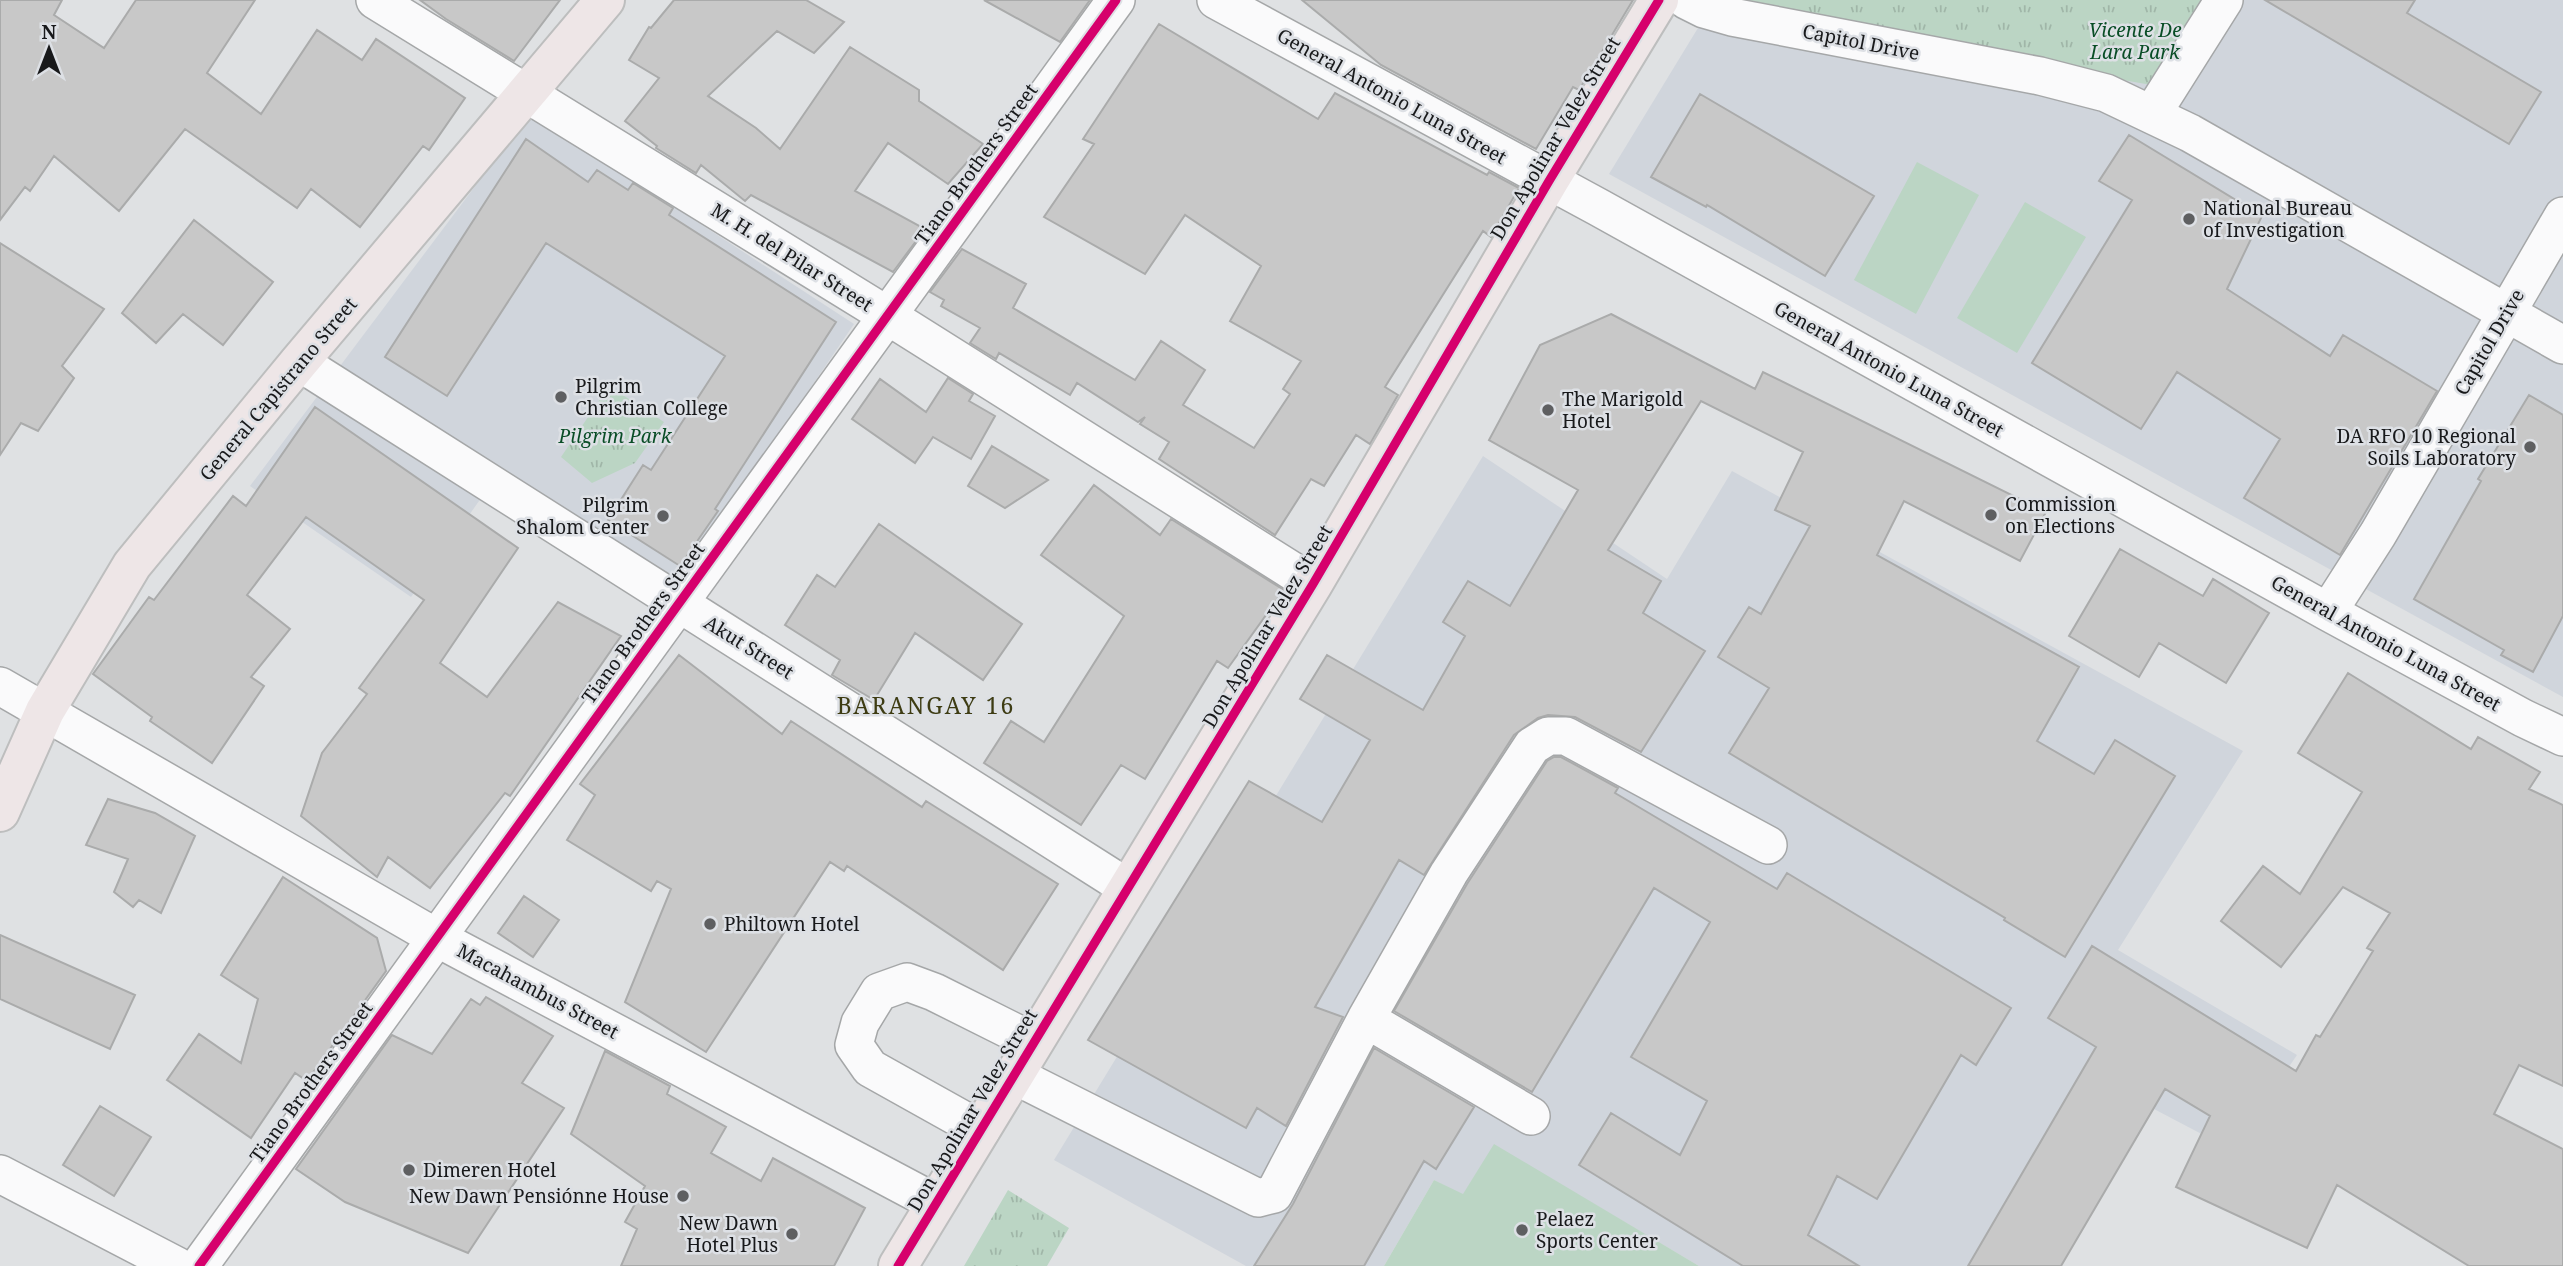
<svg xmlns="http://www.w3.org/2000/svg" width="2563" height="1266" viewBox="0 0 2563 1266" font-family="'Noto Serif',serif">
	<defs>
		<pattern id="park-tufts" width="24" height="20" patternUnits="userSpaceOnUse" patternTransform="scale(1.75)"><rect width="24" height="20" fill="#bbd5c4"/><path d="M3 7l-1-3M5 7V3M7 7l1-3M15 17l-1-3M17 17v-4M19 17l1-3" fill="none" stroke="#a0b6a8"/></pattern>
	</defs>
	<rect width="100%" height="100%" fill="#dfe1e3"/>
	<path fill="#d0d5dc" d="M 1715,0 L 2563,0 L 2563,697 L 1609,174 Z
		M 530,113 L 854,324 L 677,584 L 501,470 L 411,597 L 250,486 Z
		M 1483,456 L 1667,579 L 1732,471 L 2243,751 L 2118,950 L 2297,1055 L 2232,1150 L 2154,1109 L 2054,1266 L 1699,1266 L 1494,1145 L 1463,1195 L 1434,1180 L 1384,1266 L 1246,1266 L 1054,1160 Z"/>
	<path fill="#bbd5c4" d="M 1917,162 L 1979,195 L 1916,314 L 1854,280 Z
		M 2025,202 L 2086,237 L 2017,353 L 1957,318 Z
		M 1494,1144 L 1699,1266 L 1384,1266 L 1434,1180 L 1463,1194 Z"/>
	<path fill="url(#park-tufts)" d="M 1745,0 L 2211,0 L 2157,86 L 1738,12 Z
		M 609,386 L 664,422 L 635,463 L 592,483 L 561,457 Z
		M 1008,1190 L 1069,1228 L 1047,1266 L 964,1266 Z"/>
	<path fill="#c8c8c8" stroke="#aaabab" stroke-width="2" d="M 0,0 L 62,0 L 54,15 L 104,48 L 136,0 L 255,0 L 207,73 L 261,114 L 317,30 L 362,60 L 376,39 L 465,98 L 429,150 L 423,146 L 360,227 L 311,189 L 297,208 L 185,129 L 119,211 L 54,156 L 30,191 L 25,187 L 0,220 Z
		M 420,0 L 560,0 L 514,61 L 446,19 Z
		M 674,0 L 806,0 L 844,22 L 814,53 L 777,31 L 708,96 L 756,128 L 780,149 L 850,47 L 919,90 L 919,101 L 983,144 L 948,184 L 888,143 L 855,191 L 925,229 L 893,272 L 751,195 L 745,201 L 701,165 L 696,173 L 656,148 L 657,146 L 625,121 L 659,78 L 629,60 L 649,27 L 651,28 Z
		M 984,0 L 1090,0 L 1060,42 Z
		M 1302,0 L 1633,0 L 1579,90 L 1573,87 L 1536,149 L 1381,65 Z
		M 2265,0 L 2415,0 L 2407,13 L 2541,92 L 2509,144 Z
		M 1159,24 L 1318,119 L 1335,93 L 1487,175 L 1489,172 L 1519,188 L 1491,237 L 1483,231 L 1385,387 L 1398,395 L 1370,444 L 1356,435 L 1324,486 L 1311,479 L 1275,535 L 1159,459 L 1169,442 L 1140,424 L 1145,417 L 1138,422 L 1077,383 L 1070,395 L 999,353 L 996,359 L 970,343 L 980,328 L 941,306 L 944,300 L 930,292 L 962,249 L 1026,284 L 1013,308 L 1135,380 L 1161,341 L 1205,370 L 1183,405 L 1254,448 L 1290,394 L 1283,389 L 1301,361 L 1230,321 L 1261,266 L 1185,215 L 1145,274 L 1044,217 L 1094,144 L 1083,139 Z
		M 1700,94 L 1874,196 L 1825,276 L 1707,205 L 1706,207 L 1651,177 Z
		M 2129,135 L 2262,216 L 2227,289 L 2330,356 L 2343,335 L 2437,391 L 2340,555 L 2244,498 L 2280,439 L 2177,372 L 2141,429 L 2032,363 L 2132,200 L 2099,181 Z
		M 526,139 L 588,182 L 597,170 L 628,190 L 633,183 L 673,208 L 669,215 L 836,322 L 715,509 L 718,511 L 680,566 L 608,520 L 643,465 L 651,470 L 725,356 L 546,243 L 447,396 L 385,357 Z
		M 194,220 L 273,282 L 223,345 L 183,314 L 156,343 L 122,313 Z
		M 0,243 L 104,309 L 62,366 L 74,378 L 38,431 L 21,423 L 0,455 Z
		M 1611,314 L 1755,389 L 1763,372 L 2046,512 L 2020,561 L 1904,501 L 1877,555 L 2079,667 L 2037,741 L 2094,774 L 2115,740 L 2175,776 L 2065,957 L 2004,920 L 2005,918 L 1729,753 L 1769,688 L 1718,657 L 1749,607 L 1761,614 L 1810,526 L 1775,510 L 1803,452 L 1701,401 L 1608,550 L 1661,581 L 1643,613 L 1705,651 L 1641,752 L 1575,717 L 1548,715 L 1538,718 L 1514,735 L 1424,875 L 1399,860 L 1315,1007 L 1343,1017 L 1286,1126 L 1257,1108 L 1246,1128 L 1088,1040 L 1249,781 L 1322,822 L 1370,740 L 1300,699 L 1327,655 L 1423,710 L 1465,636 L 1443,622 L 1468,581 L 1510,606 L 1578,490 L 1489,440 L 1540,345 Z
		M 948,378 L 973,394 L 969,401 L 995,416 L 971,459 L 933,437 L 915,463 L 852,419 L 880,379 L 926,412 Z
		M 2529,395 L 2563,415 L 2563,616 L 2533,672 L 2501,655 L 2504,650 L 2414,599 L 2481,481 L 2478,479 Z
		M 315,407 L 518,548 L 440,663 L 487,697 L 558,602 L 621,636 L 510,796 L 505,793 L 430,888 L 388,857 L 377,877 L 301,816 L 322,753 L 367,694 L 359,688 L 424,600 L 306,517 L 247,595 L 290,629 L 251,677 L 264,686 L 212,763 L 150,721 L 152,717 L 93,674 L 149,597 L 154,600 L 233,496 L 246,506 Z
		M 992,446 L 1048,480 L 1005,508 L 968,486 Z
		M 1094,485 L 1160,535 L 1171,519 L 1284,590 L 1228,668 L 1217,661 L 1145,779 L 1121,765 L 1081,825 L 984,763 L 1011,721 L 1044,742 L 1124,616 L 1041,555 Z
		M 879,524 L 1022,624 L 983,680 L 915,633 L 874,700 L 832,675 L 840,660 L 785,625 L 817,575 L 835,587 Z
		M 2120,549 L 2203,596 L 2213,579 L 2269,613 L 2226,683 L 2159,643 L 2139,677 L 2069,636 Z
		M 679,655 L 782,734 L 791,721 L 922,807 L 926,801 L 1058,884 L 1003,970 L 847,866 L 844,871 L 830,862 L 706,1052 L 625,1002 L 671,889 L 657,881 L 651,891 L 567,840 L 595,795 L 580,784 Z
		M 2348,673 L 2471,749 L 2478,737 L 2540,772 L 2529,789 L 2563,805 L 2563,1086 L 2519,1065 L 2494,1114 L 2563,1149 L 2563,1266 L 2469,1266 L 2337,1185 L 2307,1248 L 2176,1187 L 2210,1116 L 2165,1089 L 2061,1266 L 1968,1266 L 2096,1047 L 2048,1018 L 2092,946 L 2296,1071 L 2316,1035 L 2320,1037 L 2373,951 L 2367,948 L 2390,913 L 2343,887 L 2281,967 L 2221,921 L 2263,866 L 2300,894 L 2362,792 L 2298,753 Z
		M 1554,757 L 1561,757 L 1618,788 L 1615,793 L 1777,889 L 1787,873 L 2011,1008 L 1976,1065 L 1961,1055 L 1877,1199 L 1837,1176 L 1808,1235 L 1859,1266 L 1743,1266 L 1579,1165 L 1611,1113 L 1680,1155 L 1707,1101 L 1631,1057 L 1710,922 L 1654,888 L 1532,1092 L 1394,1011 L 1467,884 L 1547,761 Z
		M 108,799 L 155,813 L 195,836 L 161,913 L 139,900 L 133,907 L 114,892 L 128,859 L 86,845 Z
		M 283,877 L 377,938 L 386,971 L 307,1081 L 295,1073 L 251,1138 L 167,1080 L 199,1034 L 241,1063 L 258,999 L 221,975 Z
		M 524,896 L 559,920 L 533,957 L 498,933 Z
		M 0,935 L 135,995 L 110,1049 L 0,999 Z
		M 486,997 L 553,1036 L 522,1083 L 564,1108 L 468,1253 L 345,1202 L 296,1169 L 392,1035 L 432,1054 L 471,999 L 480,1005 Z
		M 1374,1048 L 1474,1107 L 1436,1169 L 1424,1161 L 1364,1266 L 1254,1266 L 1293,1204 Z
		M 605,1051 L 670,1086 L 667,1094 L 726,1127 L 711,1153 L 761,1181 L 773,1158 L 865,1208 L 834,1266 L 621,1266 L 637,1229 L 625,1222 L 645,1186 L 571,1134 Z
		M 100,1106 L 151,1137 L 114,1196 L 63,1165 Z"/>
	<g fill="none" stroke-linecap="round" stroke-linejoin="round">
		<defs>
			<path id="minor" d="M 375,0 L 888,316 L 1313,584
				M 1216,0 L 1598,207 L 2328,612 L 2523,718 L 2563,737
				M 1686,0 L 1704,9 L 1732,17 L 2040,76 L 2106,93 L 2190,133 L 2563,345
				M 2152,114 L 2224,0
				M 299,362 L 1128,888
				M 2328,612 L 2378,534 L 2563,216
				M 0,686 L 437,938 L 936,1203
				M 1366,1019 L 1531,1116
				M 1014,1075 L 1258,1198 L 1274,1194 L 1366,1019 L 1449,873 L 1532,746 L 1548,736 L 1566,736 L 1768,845
				M 981,1130 L 870,1068 L 854,1045 L 860,1023 L 879,992 L 907,982 L 934,992 L 1034,1042
				M 0,1174 L 177,1266
				M 199,1266 L 1116,0"/>
			<path id="major" d="M 0,812 L 45,711 L 132,565 L 299,362 L 605,0
				M 898,1266 L 1313,584 L 1549,181 L 1659,0"/>
		</defs>
		<use href="#minor" stroke="#a5a7a8" stroke-width="40"/>
		<use href="#major" stroke="#bdbebe" stroke-width="42"/>
		<use href="#minor" stroke="#fafafb" stroke-width="37"/>
		<use href="#major" stroke="#eee6e7" stroke-width="38"/>
		<defs>
			<path id="cycleway" d="M 199,1266 L 1116,0
				M 898,1266 L 1313,584 L 1549,181 L 1659,0"/>
		</defs>
		<use href="#cycleway" stroke="#dde0e5" stroke-width="13"/>
		<use href="#cycleway" stroke="#d6006c" stroke-width="9"/>
	</g>
	<g fill="#5e5f61" stroke="#dde0e5" stroke-width="2.5">
		<circle cx="2189" cy="219" r="7"/>
		<circle cx="561" cy="397" r="7"/>
		<circle cx="1548" cy="410" r="7"/>
		<circle cx="2530" cy="447" r="7"/>
		<circle cx="1991" cy="515" r="7"/>
		<circle cx="663" cy="516" r="7"/>
		<circle cx="710" cy="924" r="7"/>
		<circle cx="409" cy="1170" r="7"/>
		<circle cx="683" cy="1196" r="7"/>
		<circle cx="1522" cy="1230" r="7"/>
		<circle cx="792" cy="1234" r="7"/>
	</g>
	<g text-anchor="middle" dominant-baseline="central" stroke-width="5" stroke-linejoin="round" paint-order="stroke">
		<g font-size="19" font-style="italic" fill="#094d26" stroke="#dde0e5">
			<text x="2135" y="30">Vicente De<tspan x="2135" dy="22">Lara Park</tspan></text>
			<text x="615" y="436">Pilgrim Park</text>
		</g>
		<g font-size="19" fill="#18191b" stroke="#dde0e5">
			<text transform="translate(1861 42) rotate(11)">Capitol Drive</text>
			<text transform="translate(1392 96) rotate(29)">General Antonio Luna Street</text>
			<text transform="translate(1555 138) rotate(-59)">Don Apolinar Velez Street</text>
			<text transform="translate(976 164) rotate(-54)">Tiano Brothers Street</text>
			<text transform="translate(792 257) rotate(32)">M. H. del Pilar Street</text>
			<text transform="translate(2489 342) rotate(-60)">Capitol Drive</text>
			<text transform="translate(1889 369) rotate(29)">General Antonio Luna Street</text>
			<text transform="translate(278 389) rotate(-50)">General Capistrano Street</text>
			<text transform="translate(643 623) rotate(-54)">Tiano Brothers Street</text>
			<text transform="translate(1267 626) rotate(-59)">Don Apolinar Velez Street</text>
			<text transform="translate(2386 643) rotate(29)">General Antonio Luna Street</text>
			<text transform="translate(749 647) rotate(32)">Akut Street</text>
			<text transform="translate(538 991) rotate(28)">Macahambus Street</text>
			<text transform="translate(311 1082) rotate(-54)">Tiano Brothers Street</text>
			<text transform="translate(972 1110) rotate(-59)">Don Apolinar Velez Street</text>
		</g>
		<g font-size="19" fill="#18191b" stroke="#dde0e5" text-anchor="start">
			<text x="2203" y="208">National Bureau<tspan x="2203" dy="22">of Investigation</tspan></text>
			<text x="575" y="386">Pilgrim<tspan x="575" dy="22">Christian College</tspan></text>
			<text x="1562" y="399">The Marigold<tspan x="1562" dy="22">Hotel</tspan></text>
			<text x="2516" y="436" text-anchor="end">DA RFO 10 Regional<tspan x="2516" dy="22">Soils Laboratory</tspan></text>
			<text x="2005" y="504">Commission<tspan x="2005" dy="22">on Elections</tspan></text>
			<text x="649" y="505" text-anchor="end">Pilgrim<tspan x="649" dy="22">Shalom Center</tspan></text>
			<text x="724" y="924">Philtown Hotel</text>
			<text x="423" y="1170">Dimeren Hotel</text>
			<text x="669" y="1196" text-anchor="end">New Dawn Pensiónne House</text>
			<text x="1536" y="1219">Pelaez<tspan x="1536" dy="22">Sports Center</tspan></text>
			<text x="778" y="1223" text-anchor="end">New Dawn<tspan x="778" dy="22">Hotel Plus</tspan></text>
		</g>
		<g font-size="23" letter-spacing="2" fill="#3e3c13" stroke="#dde0e5">
			<text x="926" y="705">BARANGAY 16</text>
		</g>
	</g>
	<g transform="translate(49 49)" stroke="#dde0e5" stroke-width="5" paint-order="stroke">
	<path d="M0-5L12 26L0 18L-12 26Z" fill="#18191b"/>
	<text y="-10" font-size="19" font-weight="bold" text-anchor="middle" fill="#18191b">N</text>
	</g>
</svg>
